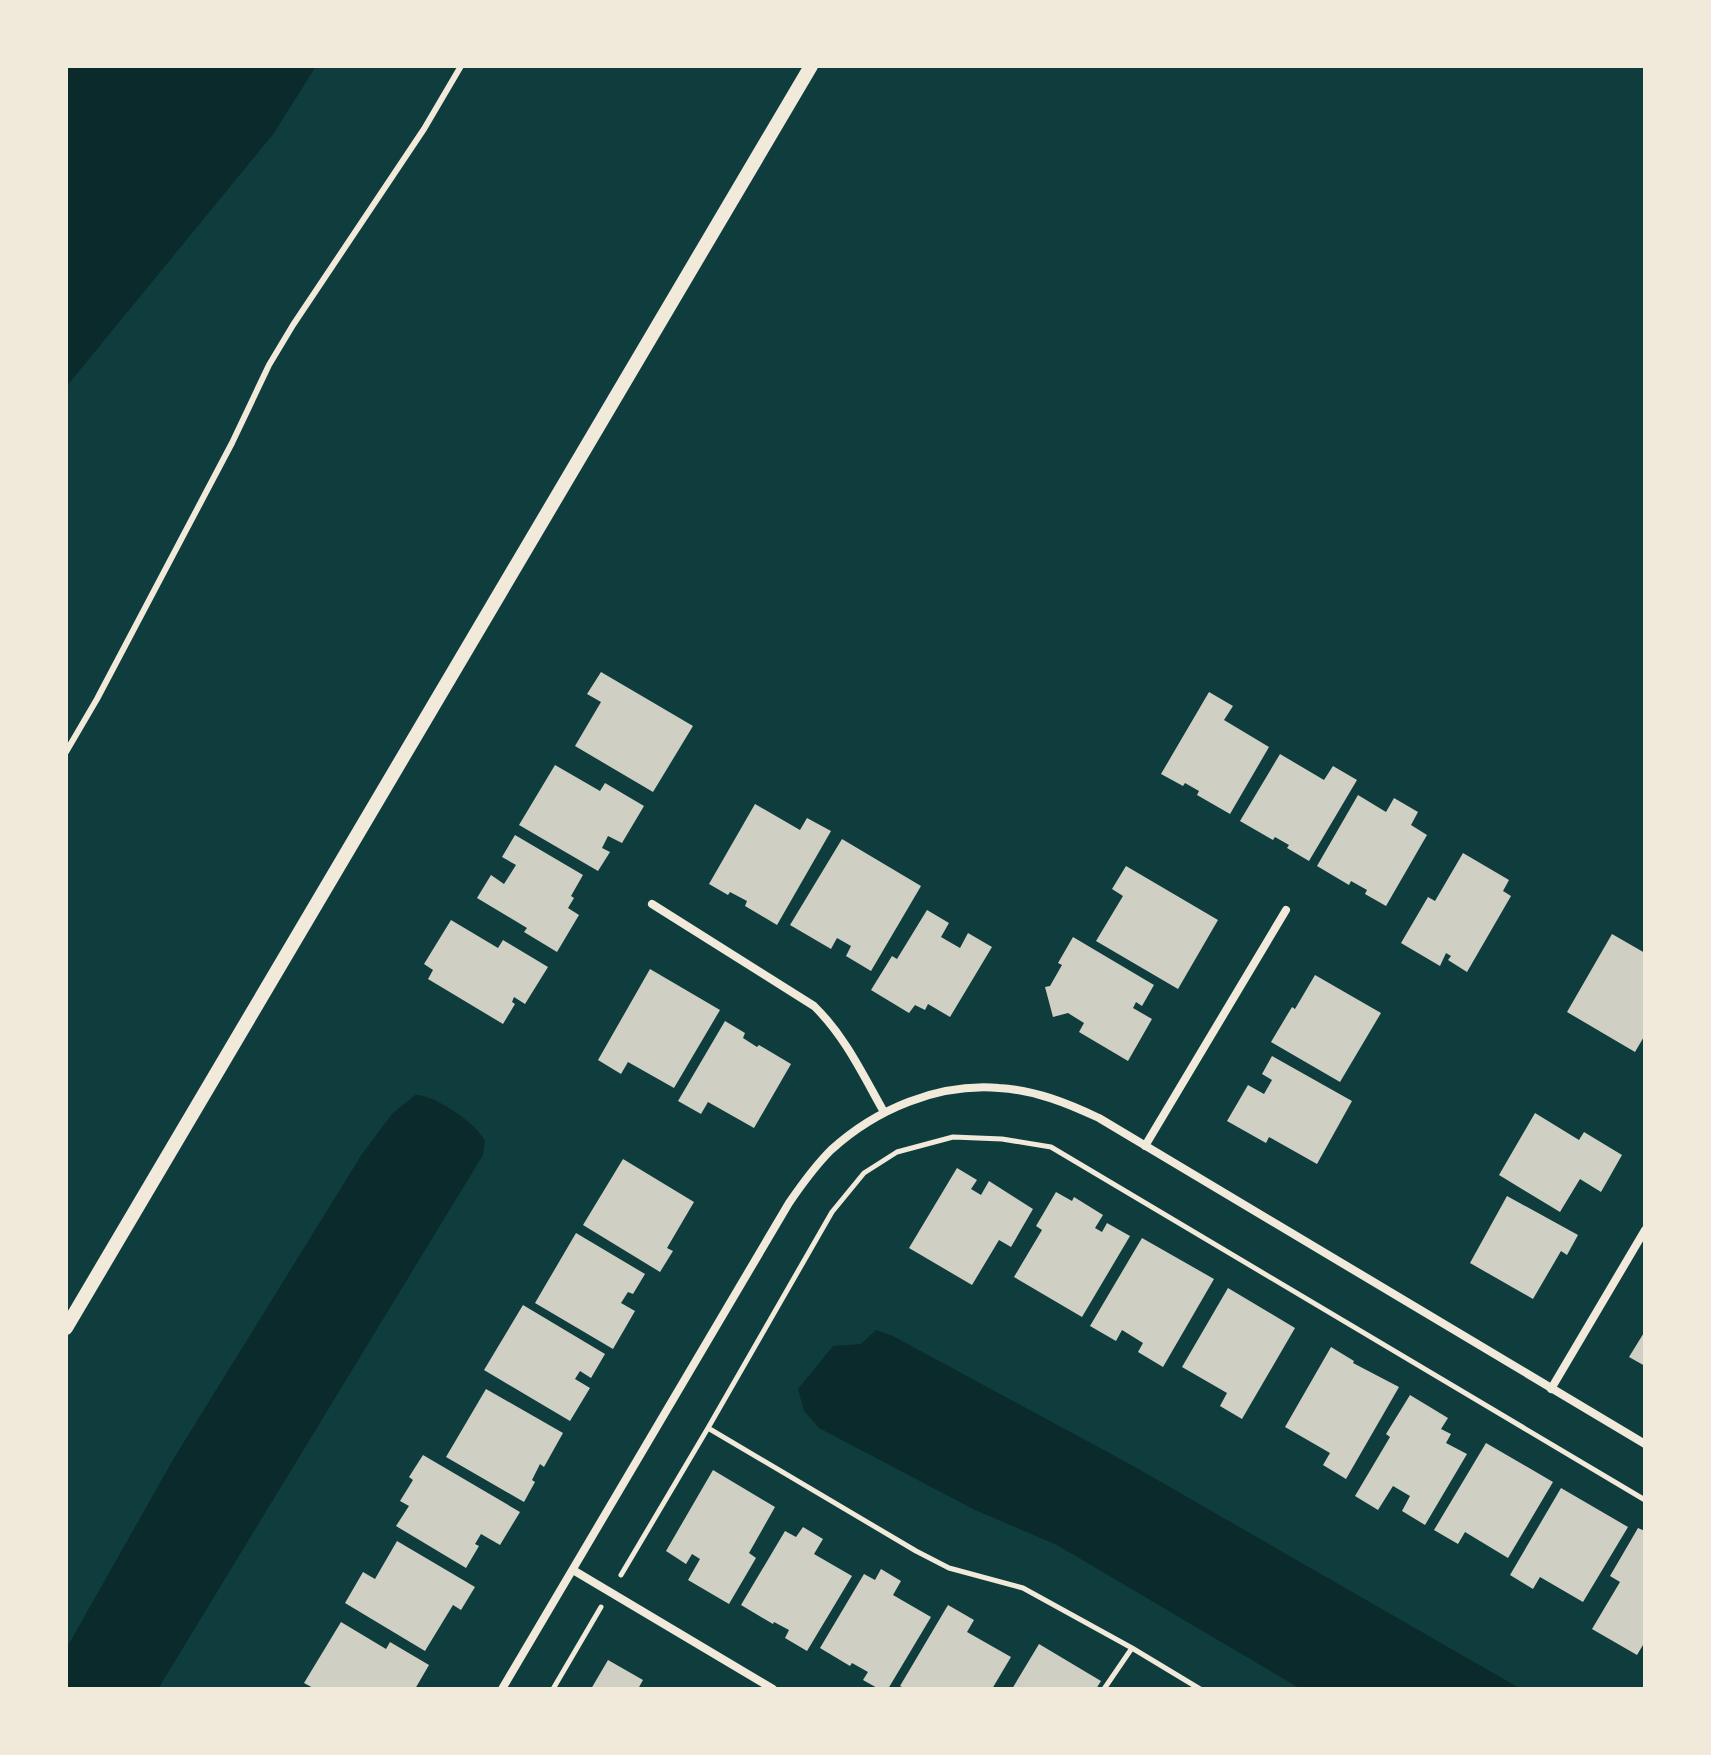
<svg xmlns="http://www.w3.org/2000/svg" width="1711" height="1755" viewBox="0 0 1711 1755" font-family="Montserrat,sans-serif">
	<rect width="100%" height="100%" fill="#0f3d3e"/>
	<path fill="#0a2a2b" d="M 66,66 L 316,66 L 274,133 L 66,387 Z
		M 415,1095 C 434,1094 477,1124 485,1141 L 483,1155 L 158,1689 L 66,1689 L 66,1649 L 174,1458 L 362,1154 L 392,1114 Z
		M 876,1330 L 893,1336 L 1135,1467 L 1521,1689 L 1301,1689 L 1057,1545 L 975,1510 L 819,1428 L 804,1411 L 798,1389 L 833,1346 L 861,1344 Z"/>
	<path fill="#cfcfc3" d="M 601,672 L 693,726 L 653,792 L 575,746 L 601,702 L 587,694 Z
		M 1209,692 L 1233,706 L 1224,720 L 1269,747 L 1230,814 L 1197,795 L 1199,791 L 1185,783 L 1183,786 L 1161,774 Z
		M 1280,754 L 1324,780 L 1333,766 L 1357,780 L 1309,861 L 1287,848 L 1289,845 L 1275,837 L 1273,840 L 1240,821 Z
		M 555,765 L 600,791 L 605,783 L 644,806 L 622,843 L 608,836 L 602,848 L 610,852 L 598,871 L 519,825 Z
		M 1358,795 L 1386,812 L 1394,798 L 1418,812 L 1411,825 L 1427,835 L 1386,906 L 1365,894 L 1367,890 L 1351,881 L 1349,885 L 1317,866 Z
		M 755,804 L 800,830 L 807,818 L 831,831 L 777,925 L 745,906 L 747,901 L 730,892 L 728,895 L 709,884 Z
		M 515,835 L 583,875 L 571,896 L 574,898 L 568,908 L 579,915 L 557,952 L 524,932 L 527,928 L 477,898 L 491,875 L 504,884 L 516,865 L 502,857 Z
		M 842,839 L 921,886 L 871,971 L 846,956 L 851,946 L 837,938 L 831,949 L 790,925 Z
		M 1463,853 L 1509,880 L 1503,891 L 1511,896 L 1467,972 L 1448,960 L 1451,956 L 1446,953 L 1440,966 L 1401,943 L 1428,897 L 1435,901 Z
		M 1126,866 L 1218,920 L 1178,989 L 1096,941 L 1123,896 L 1112,889 Z
		M 927,910 L 949,923 L 941,937 L 960,948 L 968,933 L 992,947 L 950,1017 L 928,1004 L 925,1010 L 915,1005 L 909,1013 L 871,990 L 892,956 L 897,959 Z
		M 451,920 L 498,948 L 503,940 L 548,967 L 525,1004 L 514,997 L 512,1002 L 515,1004 L 503,1024 L 428,979 L 433,970 L 424,964 Z
		M 1612,934 L 1645,953 L 1645,1035 L 1635,1052 L 1567,1012 Z
		M 1073,937 L 1154,985 L 1142,1006 L 1136,1002 L 1133,1008 L 1152,1019 L 1128,1061 L 1079,1032 L 1084,1023 L 1068,1013 L 1053,1017 L 1045,987 L 1050,986 L 1062,965 L 1058,963 Z
		M 650,969 L 720,1010 L 674,1088 L 628,1062 L 621,1074 L 598,1060 Z
		M 1315,975 L 1381,1013 L 1340,1082 L 1271,1042 L 1292,1007 L 1295,1009 Z
		M 725,1021 L 745,1033 L 743,1038 L 757,1047 L 759,1045 L 791,1064 L 754,1128 L 708,1102 L 701,1114 L 678,1101 Z
		M 1272,1056 L 1352,1101 L 1317,1164 L 1269,1137 L 1266,1143 L 1227,1121 L 1248,1085 L 1264,1094 L 1272,1080 L 1262,1074 Z
		M 1535,1113 L 1579,1140 L 1584,1132 L 1622,1155 L 1601,1192 L 1580,1179 L 1560,1212 L 1499,1175 Z
		M 623,1159 L 694,1202 L 667,1248 L 673,1251 L 660,1272 L 583,1225 Z
		M 957,1168 L 977,1180 L 971,1189 L 981,1195 L 989,1181 L 1033,1209 L 1011,1247 L 999,1240 L 972,1285 L 909,1248 Z
		M 1056,1192 L 1072,1201 L 1074,1197 L 1103,1215 L 1095,1228 L 1102,1232 L 1107,1223 L 1130,1236 L 1082,1317 L 1014,1277 L 1042,1230 L 1036,1226 Z
		M 1507,1196 L 1578,1235 L 1567,1255 L 1561,1251 L 1533,1299 L 1470,1263 Z
		M 576,1233 L 645,1274 L 633,1294 L 628,1292 L 621,1303 L 635,1311 L 613,1349 L 535,1303 Z
		M 1142,1238 L 1214,1279 L 1163,1367 L 1138,1352 L 1143,1343 L 1122,1330 L 1116,1341 L 1090,1326 Z
		M 1228,1288 L 1295,1328 L 1242,1419 L 1220,1406 L 1227,1393 L 1182,1367 Z
		M 523,1305 L 605,1354 L 591,1378 L 580,1371 L 575,1379 L 590,1388 L 570,1421 L 484,1370 Z
		M 1645,1331 L 1645,1366 L 1629,1357 Z
		M 1331,1347 L 1354,1361 L 1353,1363 L 1399,1387 L 1346,1479 L 1323,1465 L 1330,1453 L 1285,1427 Z
		M 486,1389 L 563,1433 L 544,1467 L 540,1464 L 532,1480 L 535,1482 L 524,1502 L 446,1457 Z
		M 1410,1395 L 1448,1418 L 1441,1429 L 1451,1434 L 1446,1443 L 1467,1454 L 1425,1525 L 1402,1511 L 1410,1496 L 1393,1486 L 1378,1510 L 1355,1496 L 1390,1437 L 1386,1434 Z
		M 1486,1443 L 1553,1482 L 1508,1558 L 1465,1532 L 1458,1544 L 1434,1530 Z
		M 423,1455 L 520,1512 L 500,1545 L 481,1534 L 475,1544 L 479,1546 L 466,1568 L 396,1526 L 409,1506 L 400,1501 L 413,1480 L 409,1477 Z
		M 713,1470 L 775,1507 L 749,1553 L 756,1558 L 729,1604 L 688,1580 L 700,1559 L 692,1554 L 686,1564 L 666,1551 Z
		M 1561,1488 L 1628,1527 L 1583,1602 L 1540,1577 L 1533,1589 L 1510,1575 Z
		M 803,1527 L 823,1539 L 814,1554 L 852,1576 L 807,1651 L 785,1638 L 789,1630 L 774,1622 L 773,1624 L 741,1605 L 785,1531 L 796,1537 Z
		M 1638,1528 L 1645,1531 L 1645,1647 L 1643,1645 L 1637,1655 L 1592,1629 L 1620,1582 L 1610,1576 Z
		M 397,1541 L 475,1587 L 461,1610 L 453,1605 L 425,1651 L 345,1603 L 363,1572 L 375,1579 Z
		M 881,1569 L 901,1581 L 893,1595 L 931,1617 L 888,1689 L 879,1689 L 863,1680 L 868,1672 L 852,1663 L 850,1666 L 820,1648 L 864,1574 L 875,1580 Z
		M 948,1605 L 974,1620 L 967,1632 L 1011,1657 L 992,1689 L 906,1689 L 900,1686 Z
		M 341,1622 L 386,1649 L 390,1642 L 429,1665 L 415,1689 L 315,1689 L 304,1683 Z
		M 1039,1644 L 1101,1681 L 1096,1689 L 1012,1689 Z
		M 608,1660 L 643,1680 L 638,1689 L 591,1689 Z"/>
	<g fill="none" stroke-linecap="round" stroke-linejoin="round">
		<path stroke="#f1e9da" stroke-width="5" d="M 708,1428 L 916,1551 L 949,1568 L 1023,1588 L 1132,1648
			M 621,1575 L 708,1428 L 832,1212 L 864,1173 L 897,1152 L 953,1137 L 1002,1139 L 1051,1147 L 1645,1500
			M 553,1689 L 601,1607
			M 1104,1689 L 1132,1648 L 1200,1689"/>
		<path stroke="#f1e9da" stroke-width="6" d="M 66,752 L 97,699 L 232,443 L 269,365 L 293,325 L 424,129 L 461,66"/>
		<path stroke="#f1e9da" stroke-width="8" d="M 652,904 L 814,1006 C 845,1036 863,1075 884,1112
			M 1145,1146 L 1286,910
			M 1551,1389 L 1645,1230
			M 573,1570 L 773,1689
			M 502,1689 L 789,1203 C 802,1184 815,1166 831,1150 C 876,1109 938,1083 999,1088 C 1035,1090 1067,1103 1099,1118 L 1645,1444"/>
		<path stroke="#f1e9da" stroke-width="14" d="M 66,1328 L 811,66"/>
	</g>
	<rect width="1711" height="1755" fill="none" stroke="#f1e9da" stroke-width="136"/>
</svg>
